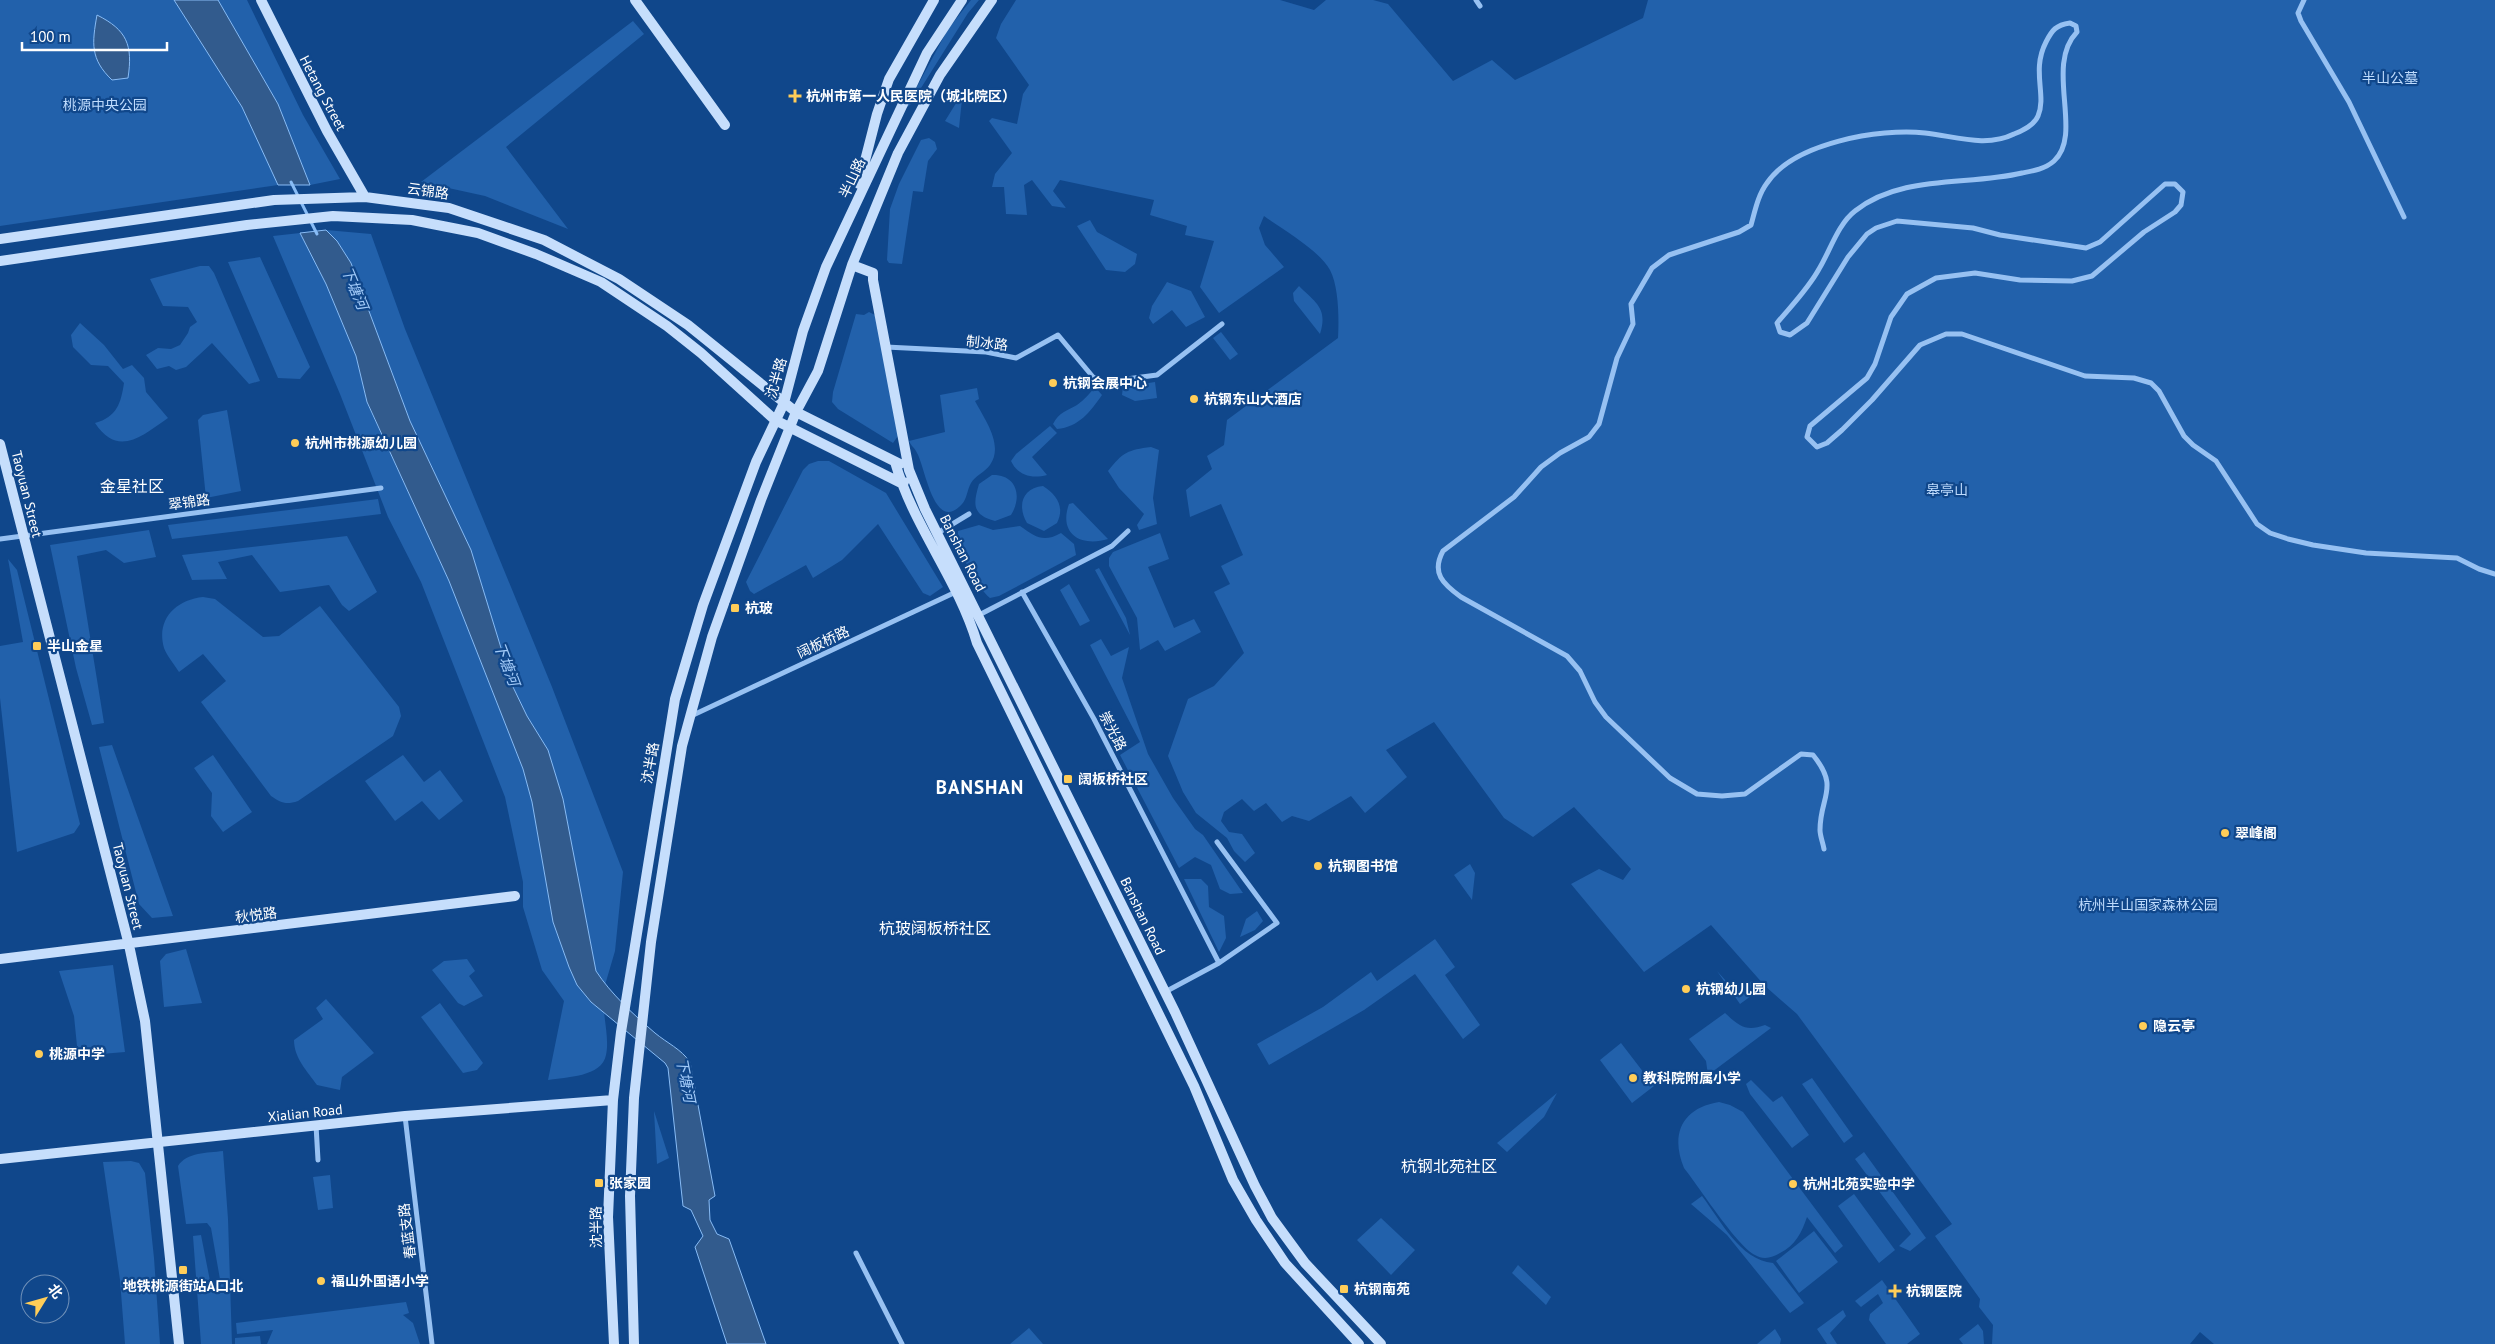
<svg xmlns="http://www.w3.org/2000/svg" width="2495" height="1344" viewBox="0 0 2495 1344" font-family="'PT Sans','Noto Sans SC',sans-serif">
	<rect width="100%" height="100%" fill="#10478b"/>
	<path fill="#2261ab" d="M 0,0 L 174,0 L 242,107 L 278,185 L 0,226 Z
		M 218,0 L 247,0 L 303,115 L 340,179 L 310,185 L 278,104 Z
		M 971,0 L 979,0 L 968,13 L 911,104 L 905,109 L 948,29 Z
		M 1016,0 L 1280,0 L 1314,10 L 1326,0 L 1373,0 L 1388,4 L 1453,81 L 1492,60 L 1515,80 L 1643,18 L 1648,0 L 2495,0 L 2495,1344 L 2214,1344 L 2200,1332 L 2190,1344 L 1992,1344 L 1993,1325 L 1979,1307 L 1980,1299 L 1935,1236 L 1952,1224 L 1797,1014 L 1765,986 L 1711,925 L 1644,972 L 1571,884 L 1599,869 L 1623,880 L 1631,869 L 1574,807 L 1533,837 L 1504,818 L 1434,722 L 1386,750 L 1407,777 L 1365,813 L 1351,796 L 1309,821 L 1292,816 L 1282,822 L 1266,803 L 1254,811 L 1242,799 L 1224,812 L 1221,821 L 1229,832 L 1242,834 L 1255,853 L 1245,862 L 1234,851 L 1227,838 L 1196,813 L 1183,792 L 1168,756 L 1188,699 L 1214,686 L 1244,653 L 1214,592 L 1230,584 L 1221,566 L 1243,555 L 1221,504 L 1190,517 L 1186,490 L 1212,469 L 1207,456 L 1224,445 L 1227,420 L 1338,338 C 1339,320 1339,287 1330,270 C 1319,250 1282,229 1264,216 L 1259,228 L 1265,245 L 1284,267 L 1219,313 L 1200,287 L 1214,241 L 1185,235 L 1187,226 L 1150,215 L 1154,200 L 1060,180 L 1053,191 L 1066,208 L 1052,206 L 1032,180 L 1024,185 L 1027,215 L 1006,214 L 1004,187 L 992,187 L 995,174 L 1012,153 L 989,121 L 992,118 L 1017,124 L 1023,94 L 1029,85 L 996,38 L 1001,24 Z
		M 633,21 L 644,34 L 506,147 L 568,229 L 485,196 L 421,182 Z
		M 962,99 L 959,128 L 945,121 L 958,100 Z
		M 929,138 L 935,142 L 937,149 L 928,161 L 923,192 L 913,191 L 902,264 L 889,263 L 887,260 L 890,209 L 899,184 L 921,140 Z
		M 1090,220 L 1097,232 L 1137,254 L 1135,264 L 1125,272 L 1106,270 L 1077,226 Z
		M 326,230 L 371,234 L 405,329 L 552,687 L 623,872 L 615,951 L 605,985 L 596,971 L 563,800 L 548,750 L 527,716 L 513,687 L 471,550 L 410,421 L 351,263 L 337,241 Z
		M 300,233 L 326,284 L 356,356 L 367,403 L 449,581 L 523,769 L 532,802 L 553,922 L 569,967 L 577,985 L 591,1002 L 604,1011 C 605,1024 609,1042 606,1055 C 602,1077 566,1077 548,1080 L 564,1001 L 542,970 L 523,907 L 523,882 L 505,797 L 421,582 L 388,517 L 340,394 L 273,236 Z
		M 260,257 L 310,367 L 300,379 L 278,378 L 228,262 Z
		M 200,266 L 209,266 L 214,273 L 260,381 L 249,384 L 212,343 L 186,367 L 176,370 L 169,366 L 157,369 L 146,355 L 158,348 L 171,349 L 180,345 L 188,333 L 190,327 L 197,322 L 188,307 L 163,306 L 150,279 Z
		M 1167,282 L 1191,291 L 1205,317 L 1186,327 L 1172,310 L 1153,324 L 1149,318 L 1152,306 Z
		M 1299,286 C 1316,303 1328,308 1320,334 L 1294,301 L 1293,293 Z
		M 869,312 L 875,315 L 900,433 L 893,443 L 838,409 L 832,402 L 833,392 L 856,314 L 864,315 Z
		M 80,323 L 104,345 L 123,369 L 132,365 L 144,378 L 146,392 L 168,418 C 142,436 118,458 95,423 C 117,417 121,403 124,383 L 108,366 L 91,365 L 73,347 L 71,335 Z
		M 1221,332 L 1238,354 L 1230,360 L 1213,338 Z
		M 1155,382 L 1157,398 L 1135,401 L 1122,395 L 1123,387 Z
		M 1095,387 L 1102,395 C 1090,412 1079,427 1057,429 L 1053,424 C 1059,412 1067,411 1077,405 C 1084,400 1090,393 1095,387 Z
		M 977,388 L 979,399 L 975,401 C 985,420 1004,445 990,465 C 985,472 975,476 971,483 C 967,490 967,499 962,504 C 934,535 925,466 917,453 C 915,448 911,446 909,441 L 945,432 L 940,395 Z
		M 227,410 L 241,491 L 206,498 L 198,420 L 203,415 Z
		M 1050,426 L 1057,433 L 1032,457 L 1047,475 C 1032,479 1018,476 1011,461 L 1016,454 Z
		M 1151,447 L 1159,450 L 1153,498 L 1157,524 L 1139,530 L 1137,525 L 1144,514 L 1119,488 L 1108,471 C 1123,452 1128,450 1151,447 Z
		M 818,461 L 829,461 L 886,493 L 943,587 L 930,596 L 923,593 L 878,524 L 842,560 L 813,578 L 806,565 L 754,594 L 750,591 L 746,582 L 803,470 L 809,464 Z
		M 992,475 C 1016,474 1023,496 1011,515 L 995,521 C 972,515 973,504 979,484 Z
		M 1043,486 C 1057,495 1065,507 1057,523 L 1044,531 L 1027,523 C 1017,506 1022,488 1043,486 Z
		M 378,499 L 381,514 L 172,539 L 168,525 Z
		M 1073,503 L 1108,539 C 1082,547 1058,535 1069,504 Z
		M 979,525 L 993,530 L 1020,526 C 1036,537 1043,543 1061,533 L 1074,544 L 1076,555 L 999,596 L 990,598 C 976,586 956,549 958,531 Z
		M 149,530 L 156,557 L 124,563 L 106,550 L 77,556 L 104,723 L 92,725 L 76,668 L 50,545 Z
		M 1160,533 L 1169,559 L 1148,567 L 1174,628 L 1194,619 L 1201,632 L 1165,651 L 1158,640 L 1140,650 L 1137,618 L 1109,566 L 1109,558 L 1113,552 Z
		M 347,536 L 377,592 L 349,611 L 342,605 L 329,585 L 280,592 L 252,555 L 218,562 L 227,579 L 192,580 L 182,555 Z
		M 8,559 L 17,570 L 80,824 L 74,833 L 17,852 L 0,698 L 0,646 L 23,642 Z
		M 1099,568 L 1126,618 L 1130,635 L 1095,570 Z
		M 1069,584 L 1090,621 L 1080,626 L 1060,590 Z
		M 203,597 L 215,599 L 263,637 L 279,636 L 320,606 L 399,707 L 401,716 L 393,736 L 298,801 C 286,805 281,803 271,796 L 201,702 L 226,681 L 203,654 L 179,672 C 174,664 167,656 164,648 C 156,620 175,600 203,597 Z
		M 1101,639 L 1111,656 L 1129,647 L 1122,678 L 1148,754 L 1173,798 L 1195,829 L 1203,835 L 1243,893 L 1230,894 L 1220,889 L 1211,865 L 1195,857 L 1179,868 L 1120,755 L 1140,742 L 1090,645 Z
		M 112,745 L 173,916 L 152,918 L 139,904 L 99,747 Z
		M 213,755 L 252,812 L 223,832 L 211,816 L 212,793 L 194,768 Z
		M 403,755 L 424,782 L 440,770 L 463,801 L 439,820 L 422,801 L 395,821 L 365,781 Z
		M 1470,864 L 1475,873 L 1472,900 L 1454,875 Z
		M 1184,879 L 1201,879 L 1208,886 L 1209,907 L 1224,916 L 1226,938 L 1219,952 Z
		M 1257,911 L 1263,921 L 1255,930 L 1240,937 L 1246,919 Z
		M 1435,939 L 1455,967 L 1445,975 L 1480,1025 L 1463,1039 L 1415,974 L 1364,1010 L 1269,1065 L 1257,1044 L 1323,1007 L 1371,972 L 1377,981 Z
		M 186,949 L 202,1003 L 164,1007 L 160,961 L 166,954 Z
		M 467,959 L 475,971 L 469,976 L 483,996 L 464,1006 L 458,1003 L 432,970 L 444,961 Z
		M 113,965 L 125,1052 L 78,1056 L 74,1016 L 59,971 Z
		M 1717,971 L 1736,992 L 1752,981 L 1758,991 L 1740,1004 Z
		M 326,999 L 374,1053 L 342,1077 L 340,1090 L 317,1085 C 307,1071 294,1058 294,1040 L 323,1019 L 316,1008 Z
		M 440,1003 L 483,1063 L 477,1070 L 463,1073 L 421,1017 Z
		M 1725,1013 C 1739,1026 1746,1032 1765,1025 L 1771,1028 L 1708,1075 L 1706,1061 L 1689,1039 Z
		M 1621,1043 L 1654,1086 L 1632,1103 L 1600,1060 Z
		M 1812,1078 L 1853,1136 L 1844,1143 L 1802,1084 Z
		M 1751,1080 L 1773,1102 L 1782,1096 L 1809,1135 L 1792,1148 L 1750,1094 L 1746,1084 Z
		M 1557,1093 L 1544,1117 L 1507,1152 L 1497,1143 Z
		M 1719,1102 L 1730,1105 L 1743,1112 L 1843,1246 L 1835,1253 L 1807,1217 C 1802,1232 1795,1246 1780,1253 C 1772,1258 1763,1260 1755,1255 C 1737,1246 1699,1187 1684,1168 C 1670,1134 1682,1108 1719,1102 Z
		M 654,1111 L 669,1158 L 657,1164 Z
		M 223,1151 L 228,1219 L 232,1344 L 201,1344 L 193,1236 L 201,1235 L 211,1286 L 221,1285 L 211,1228 L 207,1223 L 186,1224 L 178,1166 C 187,1152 207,1153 223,1151 Z
		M 1864,1152 L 1926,1238 L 1910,1251 L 1899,1246 L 1911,1234 L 1855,1159 Z
		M 131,1161 L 139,1163 L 145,1173 L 154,1258 L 160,1344 L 125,1344 L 120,1280 L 103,1162 Z
		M 330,1175 L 333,1208 L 318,1210 L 313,1177 Z
		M 1854,1194 L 1895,1250 L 1879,1263 L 1838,1206 Z
		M 1702,1196 C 1721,1221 1740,1260 1773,1263 L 1804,1303 L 1790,1313 L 1727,1235 L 1691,1204 Z
		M 1381,1218 L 1415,1250 L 1391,1275 L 1357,1240 Z
		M 1814,1231 L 1838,1262 L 1799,1293 L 1776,1261 Z
		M 1518,1265 L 1551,1297 L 1546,1305 L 1512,1273 Z
		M 1882,1280 L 1920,1334 L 1907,1344 L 1886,1344 L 1869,1320 L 1870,1314 L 1883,1303 L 1878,1294 L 1861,1307 L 1855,1301 Z
		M 406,1302 L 409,1313 L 403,1315 L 413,1323 L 420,1344 L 267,1344 L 273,1330 L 237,1334 L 236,1323 Z
		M 1843,1310 L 1846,1316 L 1830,1333 L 1837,1344 L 1827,1344 L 1817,1329 Z
		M 1978,1324 L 1983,1331 L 1984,1344 L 1963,1344 L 1959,1339 Z
		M 1029,1328 L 1043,1344 L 1010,1344 Z
		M 1775,1329 L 1781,1339 L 1780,1344 L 1757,1344 Z
		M 260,1336 L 261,1344 L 235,1344 L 235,1338 Z"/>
	<path fill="#325b8d" stroke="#88bcf6" d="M 174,0 L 218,0 L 278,104 L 310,185 L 278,185 L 242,107 Z
		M 97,15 C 127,30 133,45 128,78 L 112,80 C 90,59 92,43 97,15 Z
		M 326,230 L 337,241 L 351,263 L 410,421 L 471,550 L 513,687 L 527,716 L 548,750 L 563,799 L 596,971 C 611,994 634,1015 655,1033 C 667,1043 681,1049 690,1062 L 715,1196 L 709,1200 L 710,1220 L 717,1234 L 729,1239 L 766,1344 L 727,1344 L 695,1247 L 703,1236 L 691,1210 L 683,1206 L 668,1068 L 665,1063 L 591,1002 L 577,985 L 569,967 L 553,922 L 532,802 L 523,769 L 449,581 L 367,402 L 356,356 L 326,284 L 300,233 Z"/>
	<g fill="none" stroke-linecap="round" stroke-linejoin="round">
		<path stroke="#88bcf6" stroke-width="3" d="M 291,182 L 298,196
			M 301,202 L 317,234"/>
		<path stroke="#97c1f2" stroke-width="5" d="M 1476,0 L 1480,6
			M 2304,0 L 2298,13 L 2301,21 L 2349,102 L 2404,217
			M 886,347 L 986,352 L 1016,358 L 1058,335 L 1093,377 L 1104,382 L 1157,375 L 1222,324
			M 936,534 L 969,514
			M 0,539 L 381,488
			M 1022,592 L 1094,719 L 1219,963
			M 979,615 L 1112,546 L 1128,531
			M 691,716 L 958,591
			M 1824,849 C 1823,843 1820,836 1820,830 C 1820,796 1840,788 1813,755 L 1801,754 L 1745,794 L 1722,796 L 1697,794 L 1670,778 L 1606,717 L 1595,702 L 1580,671 L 1567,656 L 1461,597 C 1443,584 1431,573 1443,551 L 1514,497 L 1541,467 L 1560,453 L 1589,437 L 1599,424 L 1617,358 L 1633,324 L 1631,304 L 1652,268 L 1669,255 L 1739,232 L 1751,225 C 1755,211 1758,195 1767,183 C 1794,143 1879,128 1925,133 C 1954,136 1986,148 2014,134 C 2022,131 2034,125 2038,116 C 2047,95 2031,71 2046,42 C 2052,30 2056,25 2070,23 L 2076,26 L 2077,32 C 2044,66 2084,134 2054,161 C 2045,169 2033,171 2022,173 C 1968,186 1901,174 1855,211 C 1838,224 1830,251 1819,269 C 1808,289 1792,305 1777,323 L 1780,332 L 1790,335 L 1807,323 L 1848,257 L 1867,234 L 1876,228 L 1897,221 L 1973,228 L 2000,235 L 2086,248 L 2100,242 L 2165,184 L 2175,184 L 2183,192 L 2181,205 L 2175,212 L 2144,232 L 2092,276 L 2072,281 L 2020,280 L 1975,273 L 1936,278 L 1907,294 L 1891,317 L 1875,364 L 1867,378 L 1810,426 L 1807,437 L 1817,447 L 1827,443 L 1842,430 L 1872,400 L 1920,345 L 1946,334 L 1962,334 L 2085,376 L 2134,378 L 2151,383 L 2159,391 L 2184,436 L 2193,445 L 2216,461 L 2257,524 L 2270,533 L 2288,539 L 2313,545 L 2366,553 L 2457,558 L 2479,569 L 2495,574
			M 1165,992 L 1219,963 L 1277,923 L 1217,842
			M 405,1116 L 432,1344
			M 316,1125 L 318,1160
			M 856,1253 L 902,1344"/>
		<path stroke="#c6defc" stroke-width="10" d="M 261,0 L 327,131 L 365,197
			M 635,0 L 725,125
			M 859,184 L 877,114 L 889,79 L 934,0
			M 0,239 L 274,200 L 365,197 L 449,208 L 544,240 L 619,279 L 688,325 L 796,412 L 900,464
			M 0,261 L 247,225 L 333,216 L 412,220 L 478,233 L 536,254 L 601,282 L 667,326 L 701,353 L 775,420 L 901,483 L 904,482
			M 852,265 L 873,273 L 873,280 L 909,470 L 925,509 L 1175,1012 L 1255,1186 L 1272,1218 L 1305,1263 L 1381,1344
			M 0,444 L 129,945 L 145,1021 L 179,1344
			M 895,462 C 913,526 958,579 977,643 L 1194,1086 L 1233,1180 L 1256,1220 L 1285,1263 L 1359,1344
			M 0,959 L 515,896
			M 0,1159 L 405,1116 L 613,1100
			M 614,1344 L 608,1217 L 613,1100 L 621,1032 L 675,699 L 703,605 L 756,462 L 784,403 L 803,331 L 826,267 L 927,53 L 962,0
			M 634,1344 L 630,1196 L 634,1098 L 651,942 L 682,746 L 712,637 L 761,500 L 796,412 L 818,371 L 852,265 L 898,153 L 940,75 L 992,0"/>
	</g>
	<g fill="#ffcd58" stroke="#10478b" stroke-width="2">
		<path d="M792.5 88.5h5v5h5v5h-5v5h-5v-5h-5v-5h5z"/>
		<circle cx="1053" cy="383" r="5"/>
		<circle cx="1194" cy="399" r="5"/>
		<circle cx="295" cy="443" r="5"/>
		<rect x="730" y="603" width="10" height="10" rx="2.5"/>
		<rect x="32" y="641" width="10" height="10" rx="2.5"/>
		<rect x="1063" y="774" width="10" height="10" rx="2.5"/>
		<circle cx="2225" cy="833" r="5"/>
		<circle cx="1318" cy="866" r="5"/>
		<circle cx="1686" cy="989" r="5"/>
		<circle cx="2143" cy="1026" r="5"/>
		<circle cx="39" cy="1054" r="5"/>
		<circle cx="1633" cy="1078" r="5"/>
		<rect x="594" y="1178" width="10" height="10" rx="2.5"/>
		<circle cx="1793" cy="1184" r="5"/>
		<rect x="178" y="1265" width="10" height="10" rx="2.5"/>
		<circle cx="321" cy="1281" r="5"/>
		<rect x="1339" y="1284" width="10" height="10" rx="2.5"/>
		<path d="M1892.5 1283.5h5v5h5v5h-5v5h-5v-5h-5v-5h5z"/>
	</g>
	<g text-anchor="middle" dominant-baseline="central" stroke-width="4.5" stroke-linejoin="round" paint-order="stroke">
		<g font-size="14" fill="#bedbfd" stroke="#10478b">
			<text x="2390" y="78">半山公墓</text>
			<text x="105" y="105">桃源中央公园</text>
			<text x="1947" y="490">皋亭山</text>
			<text x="2148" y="905">杭州半山国家森林公园</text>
		</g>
		<g font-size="14" fill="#fff" stroke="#10478b">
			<text transform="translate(323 93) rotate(62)">Hetang Street</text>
			<text transform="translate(852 178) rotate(-65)">半山路</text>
			<text transform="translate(428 191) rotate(8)">云锦路</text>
			<text transform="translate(987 343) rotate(6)">制冰路</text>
			<text transform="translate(776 378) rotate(-74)">沈半路</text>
			<text transform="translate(27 494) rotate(76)">Taoyuan Street</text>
			<text transform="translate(189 502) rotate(-8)">翠锦路</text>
			<text transform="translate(963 553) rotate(63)">Banshan Road</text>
			<text transform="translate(823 642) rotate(-25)">阔板桥路</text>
			<text transform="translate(1113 731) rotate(63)">崇光路</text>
			<text transform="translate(650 763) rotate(-80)">沈半路</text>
			<text transform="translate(128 886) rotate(76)">Taoyuan Street</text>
			<text transform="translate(256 915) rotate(-7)">秋悦路</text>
			<text transform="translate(1143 916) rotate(64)">Banshan Road</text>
			<text transform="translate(305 1113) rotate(-6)">Xialian Road</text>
			<text transform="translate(596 1227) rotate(-91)">沈半路</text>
			<text transform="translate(407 1231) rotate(-97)">春蓝支路</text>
		</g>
		<g font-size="14" font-weight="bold" fill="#fff" stroke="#10478b" text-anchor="start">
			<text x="806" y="96">杭州市第一人民医院（城北院区）</text>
			<text x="1063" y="383">杭钢会展中心</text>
			<text x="1204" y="399">杭钢东山大酒店</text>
			<text x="305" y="443">杭州市桃源幼儿园</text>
			<text x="745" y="608">杭玻</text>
			<text x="47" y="646">半山金星</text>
			<text x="1078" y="779">阔板桥社区</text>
			<text x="2235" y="833">翠峰阁</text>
			<text x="1328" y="866">杭钢图书馆</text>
			<text x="1696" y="989">杭钢幼儿园</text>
			<text x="2153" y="1026">隐云亭</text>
			<text x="49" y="1054">桃源中学</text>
			<text x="1643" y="1078">教科院附属小学</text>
			<text x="609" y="1183">张家园</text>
			<text x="1803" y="1184">杭州北苑实验中学</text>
			<text x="331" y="1281">福山外国语小学</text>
			<text x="183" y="1286" text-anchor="middle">地铁桃源街站A口北</text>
			<text x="1354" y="1289">杭钢南苑</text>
			<text x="1906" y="1291">杭钢医院</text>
		</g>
		<g font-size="15" font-style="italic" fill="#a3cbf9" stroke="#10478b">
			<text transform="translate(355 288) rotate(67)">下塘河</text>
			<text transform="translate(507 664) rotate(69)">下塘河</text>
			<text transform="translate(686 1080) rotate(79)">下塘河</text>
		</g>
		<g font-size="16" fill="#fff" stroke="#10478b">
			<text x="132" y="486">金星社区</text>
			<text x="935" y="928">杭玻阔板桥社区</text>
			<text x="1449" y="1166">杭钢北苑社区</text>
		</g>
		<g font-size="19" font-weight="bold" letter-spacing="1" fill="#fff" stroke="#10478b">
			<text x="980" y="787">BANSHAN</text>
		</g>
	</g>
	<g transform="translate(45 1299) rotate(53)"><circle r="24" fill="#10478b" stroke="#7091b9"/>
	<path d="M0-4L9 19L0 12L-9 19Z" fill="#ffcd58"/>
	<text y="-8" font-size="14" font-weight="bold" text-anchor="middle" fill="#ffffff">北</text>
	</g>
	<path d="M22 42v8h145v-8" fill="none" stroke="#ffffff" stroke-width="2.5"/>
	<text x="30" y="42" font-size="15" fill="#ffffff" stroke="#10478b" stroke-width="4" paint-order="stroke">100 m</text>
</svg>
